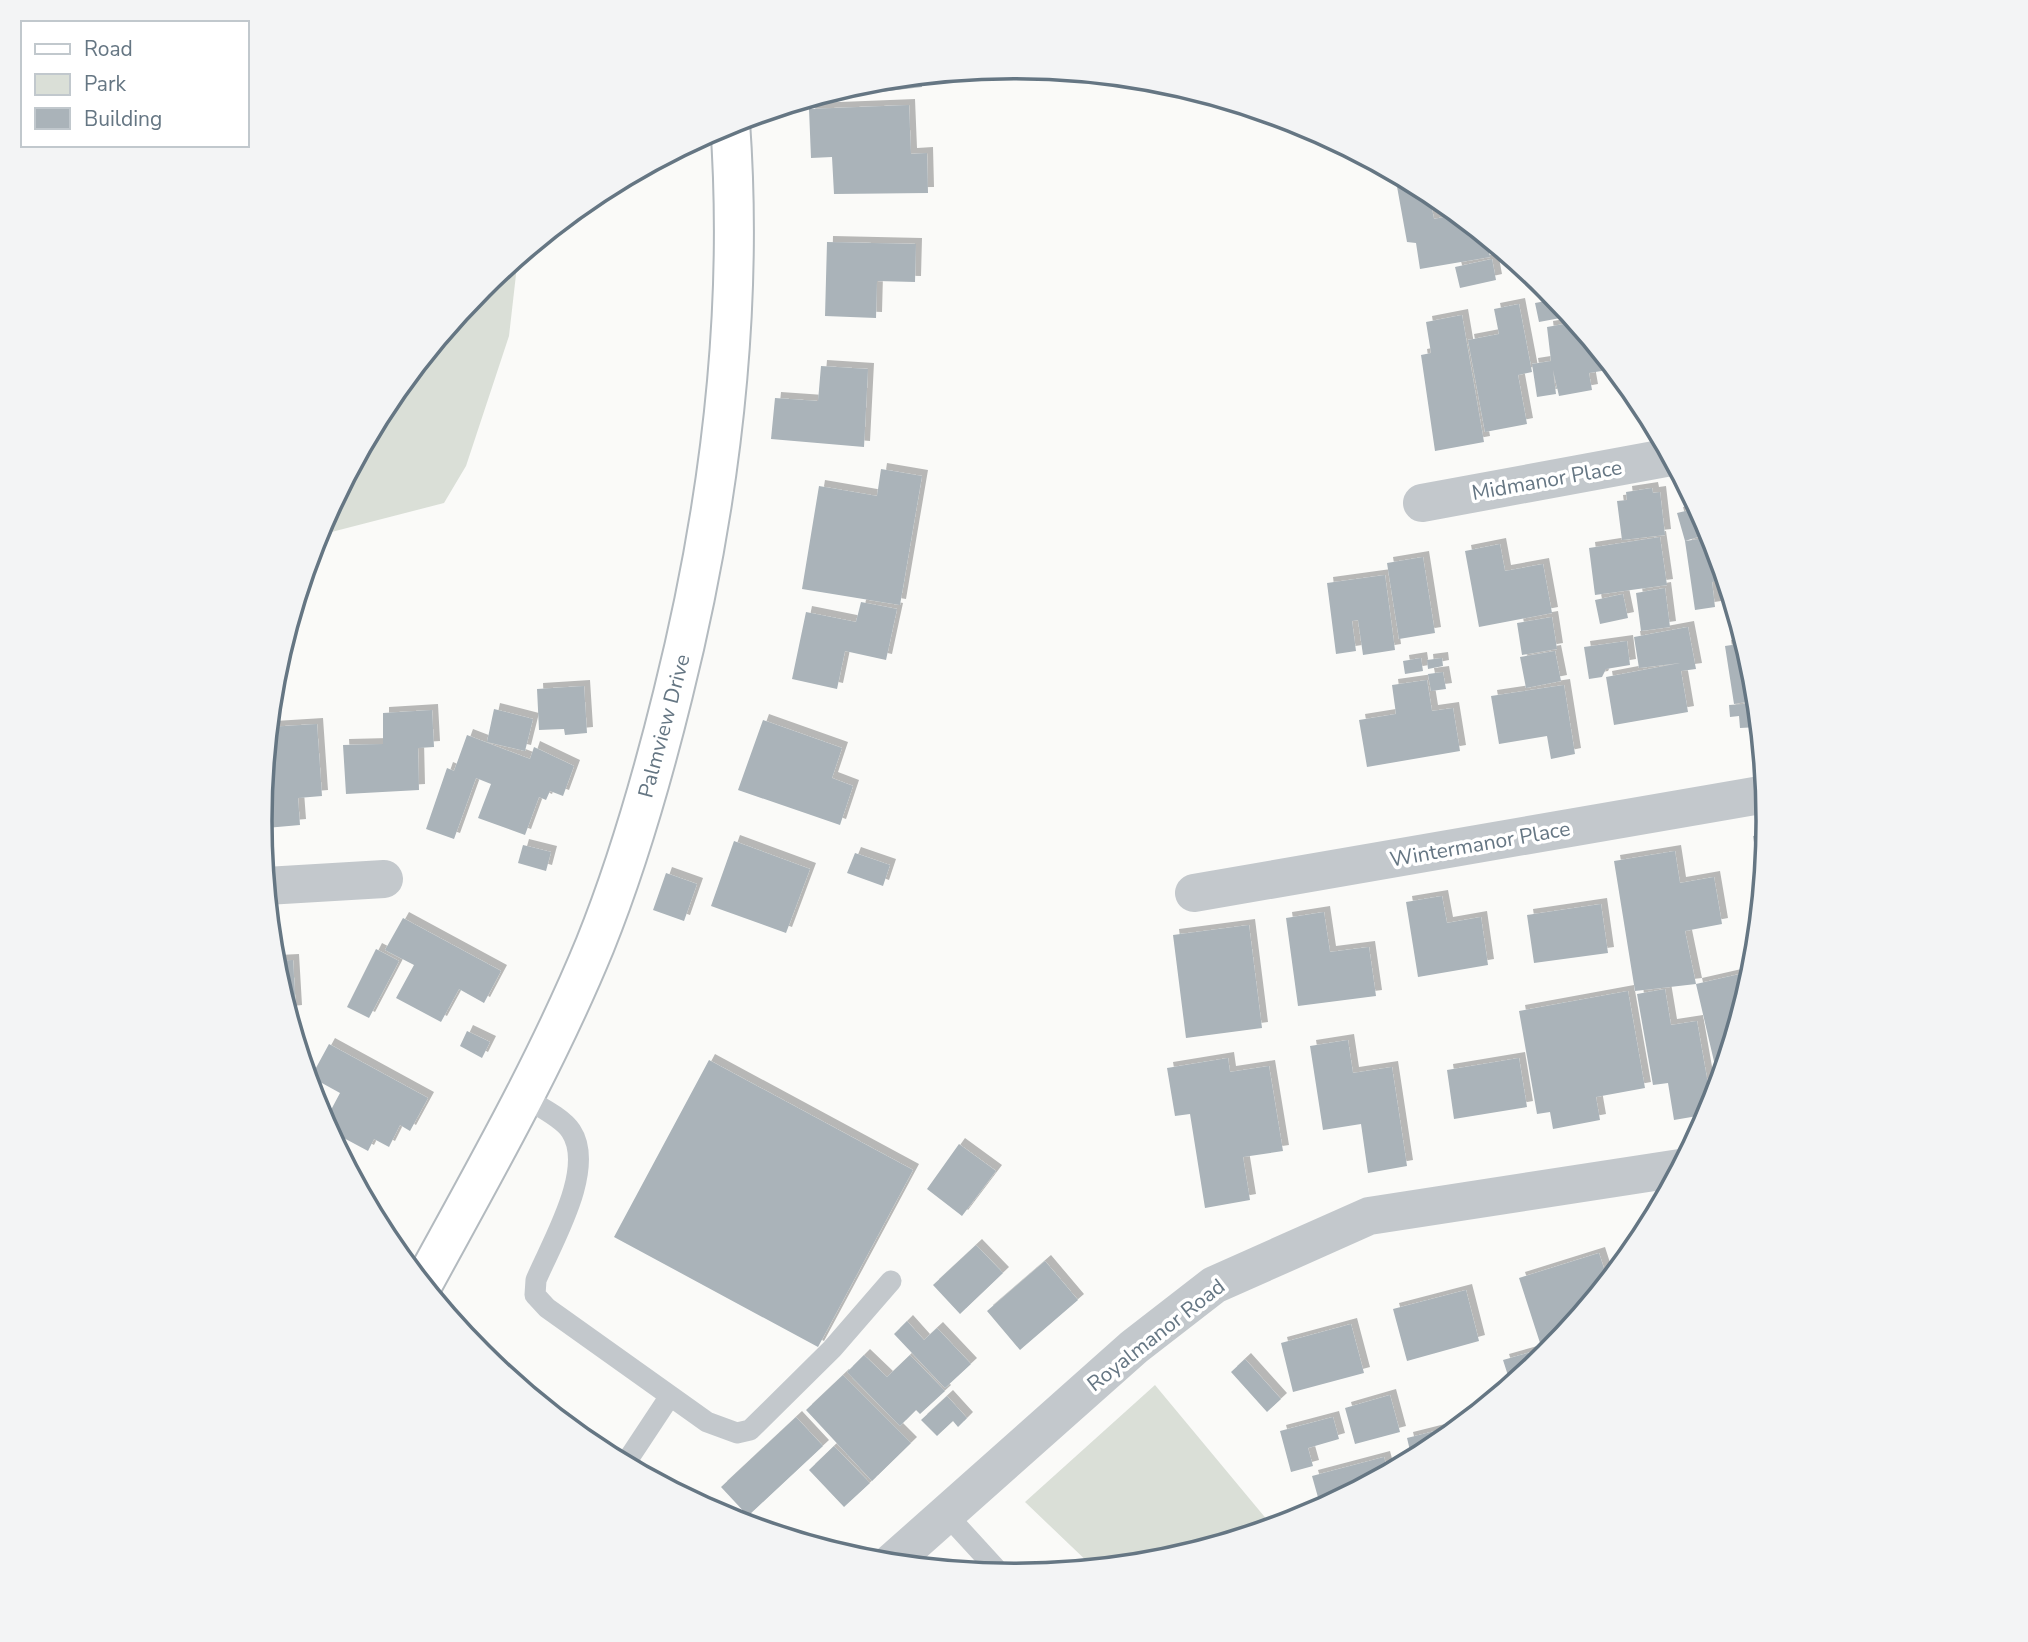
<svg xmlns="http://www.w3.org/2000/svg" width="2028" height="1642" viewBox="0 0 2028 1642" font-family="'Nunito Sans',sans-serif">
	<defs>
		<filter id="shadow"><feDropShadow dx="6" dy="-6" stdDeviation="0" flood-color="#0004"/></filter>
	</defs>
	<rect width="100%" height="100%" fill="#fafaf8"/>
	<path fill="#dadfd7" d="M 518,257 L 509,336 L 466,466 L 444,503 L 316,536 L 387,401 L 481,287 Z
		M 1155,1385 L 1273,1527 L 1161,1561 L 1094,1568 L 1025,1502 Z"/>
	<path fill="#aab3b9" filter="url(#shadow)" d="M 921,76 L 922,87 L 880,92 L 879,80 Z
		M 909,105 L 911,154 L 927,153 L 928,193 L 834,194 L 832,157 L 811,158 L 809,109 Z
		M 1407,180 L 1444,203 L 1445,207 L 1432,209 L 1434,219 L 1459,214 L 1486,237 L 1490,257 L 1420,269 L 1416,243 L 1407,242 L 1396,181 Z
		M 827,242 L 916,244 L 915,282 L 877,281 L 876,318 L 825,316 Z
		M 1492,259 L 1496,280 L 1460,288 L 1455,267 Z
		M 1523,268 L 1541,282 L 1526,284 Z
		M 1557,299 L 1571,316 L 1539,322 L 1535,303 Z
		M 1519,304 L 1532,372 L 1518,375 L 1527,424 L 1485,432 L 1468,340 L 1499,334 L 1494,309 Z
		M 1462,315 L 1484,442 L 1435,451 L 1421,355 L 1431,353 L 1426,322 Z
		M 1576,322 L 1614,369 L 1589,373 L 1592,390 L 1559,396 L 1553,370 L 1556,394 L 1537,397 L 1532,364 L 1551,361 L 1547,327 Z
		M 821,366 L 868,369 L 864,447 L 771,439 L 775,398 L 818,401 Z
		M 881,469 L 922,476 L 900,605 L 802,589 L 819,486 L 877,496 Z
		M 1652,488 L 1653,493 L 1660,492 L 1665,535 L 1622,540 L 1617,501 L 1627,500 L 1626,492 Z
		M 1694,509 L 1701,536 L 1685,541 L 1677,513 Z
		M 1660,537 L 1667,585 L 1595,595 L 1589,548 Z
		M 1713,537 L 1726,580 L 1712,582 L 1715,607 L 1695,610 L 1685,541 Z
		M 1500,544 L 1505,571 L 1543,564 L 1552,613 L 1479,627 L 1465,551 Z
		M 1423,557 L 1435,633 L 1399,639 L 1387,563 Z
		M 1385,575 L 1395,650 L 1363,655 L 1358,620 L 1352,621 L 1356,651 L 1336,654 L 1327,583 Z
		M 1665,588 L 1670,627 L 1641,631 L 1636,593 Z
		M 1623,594 L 1628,618 L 1600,624 L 1595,600 Z
		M 861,602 L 897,609 L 886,660 L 845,651 L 837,689 L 792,679 L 806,612 L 856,622 Z
		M 1552,617 L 1557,649 L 1522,655 L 1517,623 Z
		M 1688,627 L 1696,669 L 1681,671 L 1688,712 L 1614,725 L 1606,677 L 1680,663 L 1639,668 L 1634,637 Z
		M 1627,641 L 1630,665 L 1606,669 L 1602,677 L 1589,679 L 1584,647 Z
		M 1745,643 L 1754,674 L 1757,700 L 1734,704 L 1725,646 Z
		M 1555,651 L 1561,681 L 1526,688 L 1520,657 Z
		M 1421,658 L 1423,671 L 1405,674 L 1403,661 Z
		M 1442,658 L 1443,666 L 1428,669 L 1427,660 Z
		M 1443,672 L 1446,689 L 1431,691 L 1428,674 Z
		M 1427,680 L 1432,711 L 1453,708 L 1460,751 L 1367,767 L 1359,720 L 1396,714 L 1392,685 Z
		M 1564,685 L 1575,754 L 1551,759 L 1547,736 L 1499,744 L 1491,696 Z
		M 584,686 L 587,733 L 565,735 L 564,729 L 539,730 L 537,689 Z
		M 1757,703 L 1759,727 L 1740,728 L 1739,716 L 1730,717 L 1729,705 Z
		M 494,709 L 533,719 L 525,751 L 487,742 Z
		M 432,710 L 434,747 L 418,748 L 419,790 L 346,794 L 343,745 L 383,744 L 383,713 Z
		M 763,720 L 842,748 L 832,778 L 853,786 L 840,825 L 738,790 Z
		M 317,724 L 322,796 L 298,798 L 300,825 L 266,828 L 265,808 L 261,808 L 269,727 Z
		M 1760,731 L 1762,756 L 1758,757 L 1754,732 Z
		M 467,735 L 530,759 L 534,747 L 574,766 L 563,796 L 550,791 L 546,800 L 539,797 L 525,835 L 478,818 L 491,784 L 476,778 L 454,839 L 426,829 L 447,768 L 454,771 Z
		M 1767,834 L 1762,887 L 1761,887 L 1753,836 Z
		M 734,841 L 810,869 L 786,933 L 711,906 Z
		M 523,845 L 551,852 L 546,871 L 518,863 Z
		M 1675,851 L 1680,883 L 1714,877 L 1722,924 L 1685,931 L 1696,984 L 1635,991 L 1614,861 Z
		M 855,853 L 890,865 L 883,886 L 847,873 Z
		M 666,873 L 697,884 L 684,921 L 653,910 Z
		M 1442,896 L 1447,923 L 1481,917 L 1488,965 L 1418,977 L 1406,902 Z
		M 1601,904 L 1608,953 L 1534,963 L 1527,915 Z
		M 1324,912 L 1330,952 L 1369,947 L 1376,996 L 1298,1006 L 1286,918 Z
		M 403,918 L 501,971 L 484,1003 L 459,989 L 441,1022 L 396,998 L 414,965 L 385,950 Z
		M 1249,925 L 1262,1028 L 1186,1038 L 1173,935 Z
		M 376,949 L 399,961 L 369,1018 L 347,1007 Z
		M 293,960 L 296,1011 L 287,1012 L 273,961 Z
		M 1753,971 L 1733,1037 L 1719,1083 L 1696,984 Z
		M 1665,989 L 1671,1025 L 1697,1021 L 1712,1107 L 1709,1114 L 1674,1120 L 1668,1083 L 1653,1085 L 1637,994 Z
		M 1628,991 L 1645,1088 L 1596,1097 L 1600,1120 L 1553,1129 L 1550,1112 L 1537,1114 L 1519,1011 Z
		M 467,1031 L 490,1042 L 482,1058 L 460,1046 Z
		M 1348,1040 L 1353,1073 L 1392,1067 L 1407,1166 L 1368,1173 L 1361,1124 L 1323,1130 L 1310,1046 Z
		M 329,1044 L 428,1098 L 410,1131 L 400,1125 L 389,1147 L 374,1139 L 368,1151 L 327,1129 L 324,1123 L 340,1093 L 311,1077 Z
		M 1228,1058 L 1230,1072 L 1269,1066 L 1283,1151 L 1243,1157 L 1250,1200 L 1205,1208 L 1190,1114 L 1175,1116 L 1167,1068 Z
		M 1519,1058 L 1527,1107 L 1454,1119 L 1447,1070 Z
		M 709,1060 L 913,1170 L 818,1347 L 614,1237 Z
		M 959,1144 L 996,1171 L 962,1216 L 927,1189 Z
		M 976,1245 L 1003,1273 L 960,1314 L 933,1285 Z
		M 1599,1253 L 1608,1281 L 1547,1355 L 1511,1385 L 1503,1360 L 1542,1349 L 1519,1278 Z
		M 1045,1261 L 1078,1300 L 1020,1350 L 987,1311 Z
		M 1466,1290 L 1479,1341 L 1407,1361 L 1393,1309 Z
		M 907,1321 L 924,1340 L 937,1328 L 971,1364 L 945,1388 L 894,1334 Z
		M 1351,1324 L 1364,1373 L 1293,1392 L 1281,1343 Z
		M 864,1355 L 887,1377 L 910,1355 L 945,1391 L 920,1414 L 916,1410 L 900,1426 L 847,1372 Z
		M 1245,1359 L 1281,1399 L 1267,1412 L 1231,1372 Z
		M 843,1375 L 911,1443 L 872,1481 L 806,1410 Z
		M 1390,1395 L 1400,1432 L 1355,1444 L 1345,1408 Z
		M 947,1396 L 967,1418 L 958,1427 L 953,1421 L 937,1436 L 921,1420 Z
		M 796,1417 L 823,1446 L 748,1516 L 721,1487 Z
		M 1333,1417 L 1339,1439 L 1308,1448 L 1313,1466 L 1291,1472 L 1280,1431 Z
		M 1463,1424 L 1433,1449 L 1412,1459 L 1407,1438 Z
		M 834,1446 L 870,1483 L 844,1507 L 809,1470 Z
		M 1384,1457 L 1388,1472 L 1321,1508 L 1312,1476 Z"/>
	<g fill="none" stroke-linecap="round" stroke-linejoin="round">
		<defs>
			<path id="secondary" d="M 423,1284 C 483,1174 547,1062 595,945 C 628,863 652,779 673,694 C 720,506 744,315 730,122"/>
		</defs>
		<use href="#secondary" stroke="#b3babf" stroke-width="42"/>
		<path stroke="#c3c8cc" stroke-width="21" d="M 522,1096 C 536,1105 562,1117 571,1131 C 596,1169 552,1242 536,1280 L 535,1295 L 547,1308 L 707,1422 L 737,1433 L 750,1430 L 832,1349 L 891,1281
			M 625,1464 L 670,1396
			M 946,1514 L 1001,1574"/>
		<path stroke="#c3c8cc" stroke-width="38" d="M 1422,503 L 1671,457
			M 266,886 L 384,879
			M 1194,893 L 1766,794
			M 891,1563 L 1134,1347 L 1214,1285 L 1369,1216 L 1680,1168"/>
		<use href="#secondary" stroke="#fff" stroke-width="38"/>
	</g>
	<g text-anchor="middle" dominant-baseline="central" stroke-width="7" stroke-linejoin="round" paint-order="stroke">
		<g font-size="21" fill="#657683" stroke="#fff">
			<text transform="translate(1547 480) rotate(-10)">Midmanor Place</text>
			<text transform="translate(664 726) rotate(-75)">Palmview Drive</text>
			<text transform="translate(1480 844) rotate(-10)">Wintermanor Place</text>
			<text transform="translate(1156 1335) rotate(-38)">Royalmanor Road</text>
		</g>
	</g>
	<path d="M0 0H2028V1642H0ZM272 821a742 742 0 1 1 1484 0a742 742 0 1 1-1484 0Z" fill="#f3f4f5" fill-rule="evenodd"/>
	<path fill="none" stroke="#657683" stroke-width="3.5" d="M272 821a742 742 0 1 1 1484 0a742 742 0 1 1-1484 0Z"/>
	<rect x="21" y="21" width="228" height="126" fill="#ffffff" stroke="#c1c8cd" stroke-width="2"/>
	<rect x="35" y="44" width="35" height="10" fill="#ffffff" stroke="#c1c8cd" stroke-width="2"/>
	<text x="84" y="56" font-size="21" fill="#657683">Road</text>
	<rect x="35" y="74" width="35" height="21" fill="#dadfd7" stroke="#c1c8cd" stroke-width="2"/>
	<text x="84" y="91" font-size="21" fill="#657683">Park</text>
	<rect x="35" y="108" width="35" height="21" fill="#aab3b9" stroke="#c1c8cd" stroke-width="2"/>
	<text x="84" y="126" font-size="21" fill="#657683">Building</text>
</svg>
